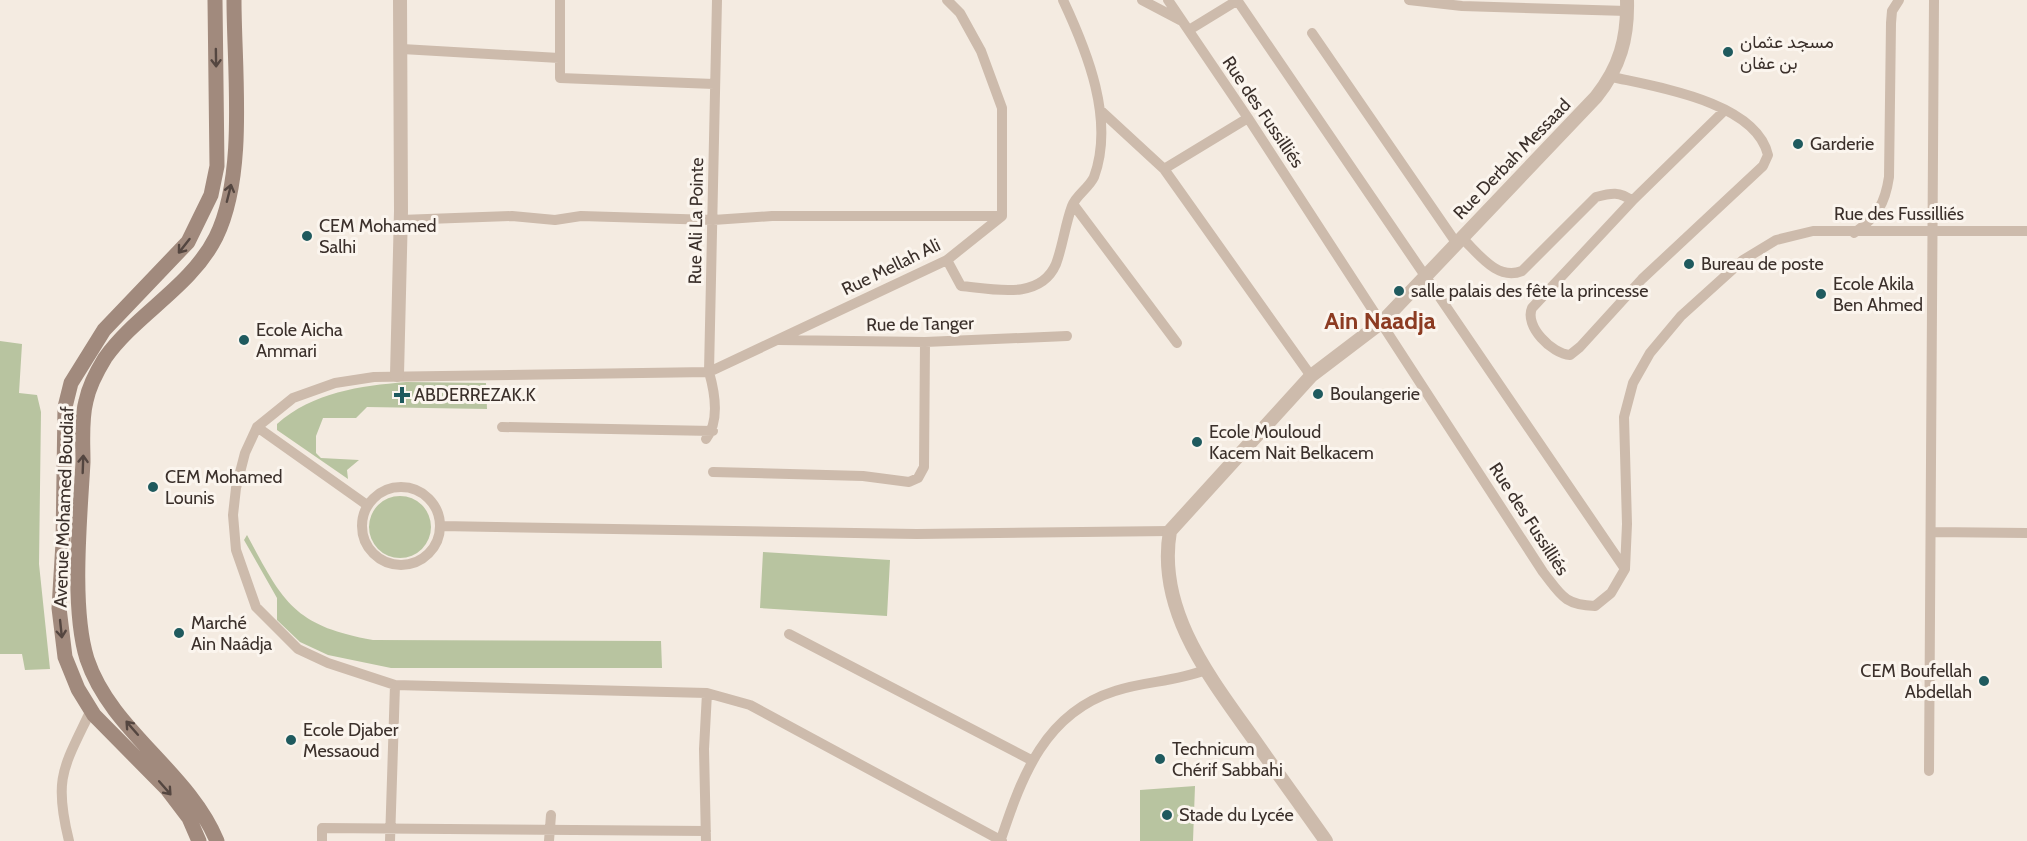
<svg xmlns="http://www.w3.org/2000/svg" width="2027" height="841" viewBox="0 0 2027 841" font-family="Cabin,Vazirmatn,sans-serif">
	<rect width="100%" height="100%" fill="#f4ebe1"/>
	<path fill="#b8c4a0" d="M 0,341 L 22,344 L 19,393 L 37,395 L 41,412 L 39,564 L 50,669 L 25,670 L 22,654 L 0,654 Z
		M 406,382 L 486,383 L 487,409 L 367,407 L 356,418 L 323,418 L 316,436 L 316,453 L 321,458 L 359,460 L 347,470 L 348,479 L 277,430 L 277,424 C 313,392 360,386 406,382 Z
		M369 527a31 31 0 1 1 62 0a31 31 0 1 1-62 0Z
		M 247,535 C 283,602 294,626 373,640 L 661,641 L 662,668 L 391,668 L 328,655 L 300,642 L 277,620 L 277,598 L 244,540 Z
		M 763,552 L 890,560 L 887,616 L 760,608 Z
		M 1195,786 L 1193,841 L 1140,841 L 1140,790 Z"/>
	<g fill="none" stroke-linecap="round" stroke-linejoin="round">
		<path stroke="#cdbbac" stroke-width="10" d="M 560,0 L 560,78 L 714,84
			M 947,0 L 960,13 L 981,51 L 1002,108 L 1002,216 L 947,260 L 709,372 L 374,377 L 335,383 L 293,398 L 257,427 L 245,453 L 236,488 L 233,515 L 236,550 L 256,607 L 298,649 L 328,663 L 395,685 L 707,693 L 750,705 L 1002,841
			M 1142,0 L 1180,20
			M 1168,0 L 1248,118 L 1543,572 C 1561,595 1564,605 1595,606 L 1611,593 L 1625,569 L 1627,524 L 1624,417 L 1633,383 L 1650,353 L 1681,316 L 1743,260 L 1776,240 L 1813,231 L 2027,231
			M 1237,0 L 1625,569
			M 1409,0 L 1462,6 L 1627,11
			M 1189,30 L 1238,0
			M 1312,33 L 1457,244
			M 402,49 L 559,58
			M 1612,77 C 1657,87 1756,102 1768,155 L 1763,166 L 1642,279 L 1580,347 L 1570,355 C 1552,354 1524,326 1532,308 L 1632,201 L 1725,110
			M 1100,110 L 1164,169 L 1311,376
			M 1164,169 L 1248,118
			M 1073,204 L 1177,343
			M 400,220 L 512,216 L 555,220 L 581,216 L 713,220 L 772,216 L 1002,216
			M 1854,233 C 1877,217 1885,204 1889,177 L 1891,23 L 1892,11 L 1899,0
			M 1462,238 C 1479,254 1497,281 1522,271 L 1596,197 C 1611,193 1620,191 1632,201
			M 947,260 L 961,286 C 993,289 1040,301 1056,264 C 1063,245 1065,225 1072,206 C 1076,195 1089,188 1094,177 C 1115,120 1087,51 1063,0
			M 779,340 L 925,342 L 1067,336
			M 257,427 L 367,505
			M 502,427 L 713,431
			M 706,439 C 720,421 715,393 709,372 L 717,0
			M 713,472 L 863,476 L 909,482 L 918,478 L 924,467 L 925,342
			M362 526a39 39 0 1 1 78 0a39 39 0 1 1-78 0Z
			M 441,526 L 917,534 L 1170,531
			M 1932,532 L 2027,533
			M 789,634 L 1031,760
			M 1929,771 L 1934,0
			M 1001,839 C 1022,776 1045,713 1115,691 C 1144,681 1175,682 1205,670
			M 69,841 C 53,777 64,767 91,710
			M 322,841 L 322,828 L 706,831
			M 390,841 L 395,685
			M 549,841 L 551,815
			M 706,841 L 704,749 L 707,693"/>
		<path stroke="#cdbbac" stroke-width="14" d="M 397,375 L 401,211 L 400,0
			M 1326,841 C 1302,807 1278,774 1255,741 C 1211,679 1156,611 1170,531 L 1311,376 L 1382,322 L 1596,97 C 1620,67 1628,38 1627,0"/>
		<path stroke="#a18a7d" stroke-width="15" d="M 199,841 L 189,818 L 167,789 L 94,715 L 78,689 L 65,657 L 59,608 L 63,543 L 65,407 L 71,383 L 104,330 L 188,242 L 211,195 L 217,166 L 215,0
			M 217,841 C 188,771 111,731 87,659 C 71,608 80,517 83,462 C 83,443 81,420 86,401 C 89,386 97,371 105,358 C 136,314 191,287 216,237 C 247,174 234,70 234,0"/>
	</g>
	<defs><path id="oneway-shaft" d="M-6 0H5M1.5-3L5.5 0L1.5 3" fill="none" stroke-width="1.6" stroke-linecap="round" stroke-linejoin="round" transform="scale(1.5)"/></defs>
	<g stroke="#544640">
		<use href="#oneway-shaft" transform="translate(216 58) rotate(89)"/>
		<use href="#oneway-shaft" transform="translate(229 193) rotate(-76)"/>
		<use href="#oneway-shaft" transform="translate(184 246) rotate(128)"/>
		<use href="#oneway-shaft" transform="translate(83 464) rotate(-88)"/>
		<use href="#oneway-shaft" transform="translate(61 629) rotate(84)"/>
		<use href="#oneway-shaft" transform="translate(132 728) rotate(-131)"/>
		<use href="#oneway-shaft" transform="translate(165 788) rotate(49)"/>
	</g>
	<g fill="#1f5a5e" stroke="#fbf5ee" stroke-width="2">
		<circle cx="1728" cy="52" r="6"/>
		<circle cx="1798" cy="144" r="6"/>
		<circle cx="307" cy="236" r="6"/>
		<circle cx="1689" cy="264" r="6"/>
		<circle cx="1399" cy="291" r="6"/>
		<circle cx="1821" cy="294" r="6"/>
		<circle cx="244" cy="340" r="6"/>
		<circle cx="1318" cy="394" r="6"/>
		<path d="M399 386h6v6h6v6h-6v6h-6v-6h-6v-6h6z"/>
		<circle cx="1197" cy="442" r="6"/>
		<circle cx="153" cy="487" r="6"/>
		<circle cx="179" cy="633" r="6"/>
		<circle cx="1984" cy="681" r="6"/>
		<circle cx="291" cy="740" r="6"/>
		<circle cx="1160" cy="759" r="6"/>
		<circle cx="1167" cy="815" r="6"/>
	</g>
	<g text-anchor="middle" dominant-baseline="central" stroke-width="6" stroke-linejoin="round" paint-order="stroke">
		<g font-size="18" fill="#3b302b" stroke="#fbf5ee" text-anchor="start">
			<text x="1740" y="42">مسجد عثمان<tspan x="1740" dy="21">بن عفان</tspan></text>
			<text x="1810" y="144">Garderie</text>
			<text x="319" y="226">CEM Mohamed<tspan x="319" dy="21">Salhi</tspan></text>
			<text x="1701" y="264">Bureau de poste</text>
			<text x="1833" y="284">Ecole Akila<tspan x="1833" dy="21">Ben Ahmed</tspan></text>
			<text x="1411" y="291">salle palais des fête la princesse</text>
			<text x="256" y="330">Ecole Aicha<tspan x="256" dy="21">Ammari</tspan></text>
			<text x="1330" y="394">Boulangerie</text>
			<text x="414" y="395">ABDERREZAK.K</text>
			<text x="1209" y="432">Ecole Mouloud<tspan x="1209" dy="21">Kacem Nait Belkacem</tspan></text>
			<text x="165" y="477">CEM Mohamed<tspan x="165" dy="21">Lounis</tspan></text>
			<text x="191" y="623">Marché<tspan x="191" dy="21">Ain Naâdja</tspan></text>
			<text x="1972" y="671" text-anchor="end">CEM Boufellah<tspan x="1972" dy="21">Abdellah</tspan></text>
			<text x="303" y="730">Ecole Djaber<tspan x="303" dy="21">Messaoud</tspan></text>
			<text x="1172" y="749">Technicum<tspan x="1172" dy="21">Chérif Sabbahi</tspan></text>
			<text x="1179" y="815">Stade du Lycée</text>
		</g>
		<g font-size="18" fill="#3b302b" stroke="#fbf5ee">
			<text transform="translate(1263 112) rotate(56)">Rue des Fussilliés</text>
			<text transform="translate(1512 159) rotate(-46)">Rue Derbah Messaad</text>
			<text x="1899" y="214">Rue des Fussilliés</text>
			<text transform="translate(696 221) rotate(-89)">Rue Ali La Pointe</text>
			<text transform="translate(891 267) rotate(-26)">Rue Mellah Ali</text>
			<text transform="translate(920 324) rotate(-1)">Rue de Tanger</text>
			<text transform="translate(64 507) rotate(-88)">Avenue Mohamed Boudiaf</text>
			<text transform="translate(1529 519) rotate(57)">Rue des Fussilliés</text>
		</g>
		<g font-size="24" font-weight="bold" fill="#8c3b22" stroke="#fbf5ee">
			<text x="1380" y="320">Ain Naadja</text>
		</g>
	</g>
</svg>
